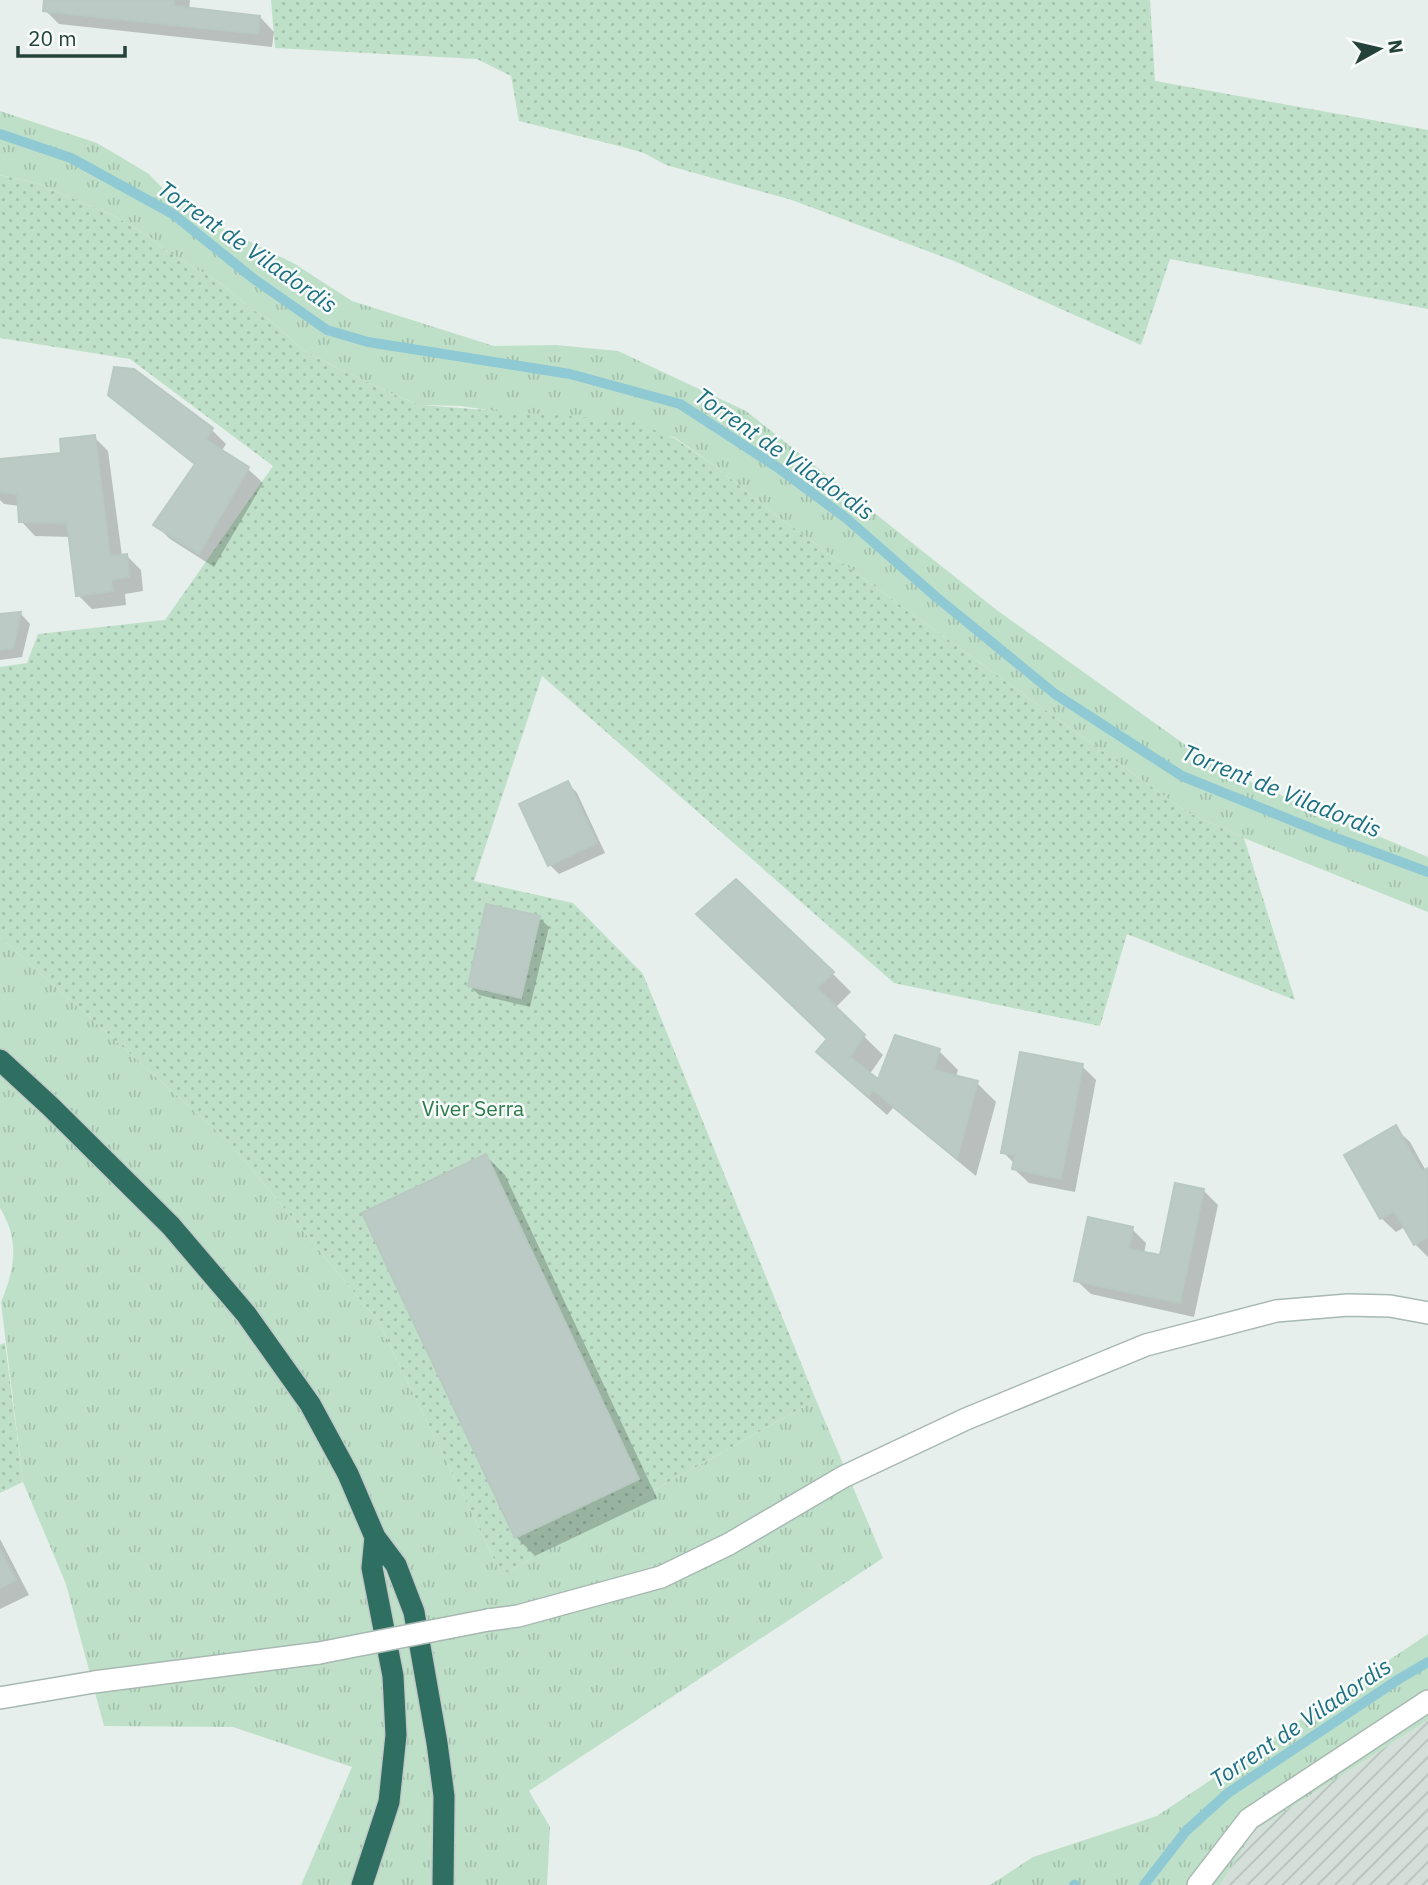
<svg xmlns="http://www.w3.org/2000/svg" width="1428" height="1885" viewBox="0 0 1428 1885" font-family="'IBM Plex Sans',sans-serif">
	<defs>
		<pattern id="industrial-furrows" width="10" height="10" patternUnits="userSpaceOnUse" patternTransform="scale(1.75)"><rect width="10" height="10" fill="#d4dfda"/><path d="M-1 1l2-2M0 10L10 0M9 11l2-2" fill="none" stroke="#b6c1bc"/></pattern>
		<pattern id="grass-tufts" width="24" height="20" patternUnits="userSpaceOnUse" patternTransform="scale(1.75)"><rect width="24" height="20" fill="#bfe0c8"/><path d="M3 7l-1-3M5 7V3M7 7l1-3M15 17l-1-3M17 17v-4M19 17l1-3" fill="none" stroke="#a4c1ad"/></pattern>
		<pattern id="park-dots" width="8" height="8" patternUnits="userSpaceOnUse" patternTransform="scale(1.75)"><rect width="8" height="8" fill="#bfe0c8"/><path d="M2 2h.1M6 6h.1" fill="none" stroke="#a4c1ad" stroke-width="1.8" stroke-linecap="round"/></pattern>
	</defs>
	<rect width="100%" height="100%" fill="#e6efeb"/>
	<path fill="url(#industrial-furrows)" d="M 1428,1720 L 1428,1885 L 1220,1885 L 1254,1831 Z"/>
	<path fill="url(#grass-tufts)" d="M 0,111 L 97,143 L 149,174 L 164,190 L 220,227 L 295,264 L 352,301 L 494,346 L 556,345 L 618,351 L 746,411 L 998,611 L 1219,769 L 1428,857 L 1428,912 L 1244,838 L 1185,811 L 773,513 L 712,464 L 674,437 L 461,406 L 420,405 L 400,397 L 341,370 L 303,350 L 270,320 L 253,310 L 220,283 L 165,250 L 150,237 L 114,216 L 36,183 L 0,175 Z
		M 0,937 L 231,1144 L 378,1321 L 502,1575 L 816,1400 L 883,1558 L 529,1791 L 550,1827 L 547,1885 L 301,1885 L 352,1767 L 233,1727 L 104,1726 L 66,1584 L 23,1482 L 1,1302 C 15,1269 20,1240 0,1208 Z
		M 1428,1634 L 1428,1720 L 1254,1831 L 1220,1885 L 990,1885 L 1033,1857 L 1157,1816 Z"/>
	<path fill="url(#park-dots)" d="M 271,0 L 1150,0 L 1155,81 L 1428,130 L 1428,309 L 1170,259 L 1141,345 L 954,261 L 792,200 L 666,165 L 644,153 L 623,147 L 519,121 L 511,76 L 477,59 L 275,48 Z
		M 0,175 L 36,183 L 114,216 L 150,237 L 165,250 L 220,283 L 253,310 L 270,320 L 303,350 L 341,370 L 400,397 L 420,405 L 633,421 L 674,438 L 712,464 L 773,513 L 1185,811 L 1244,838 L 1295,1000 L 1127,934 L 1100,1026 L 894,983 L 542,676 L 474,881 L 573,903 L 643,974 L 816,1400 L 502,1575 L 378,1321 L 231,1144 L 0,937 L 0,667 L 27,663 L 38,634 L 165,620 L 273,466 L 130,359 L 0,338 Z
		M 5,1343 L 23,1482 L 0,1493 L 0,1345 Z"/>
	<path fill="#0003" d="M 46,0 L 190,0 L 189,10 L 260,17 L 274,32 L 272,47 L 59,24 L 45,10 Z
		M 110,394 L 211,429 L 226,444 L 221,452 L 248,469 L 263,483 L 214,567 L 170,539 L 156,525 L 196,466 L 125,409 Z
		M 94,437 L 108,451 L 122,556 L 126,555 L 141,570 L 143,591 L 125,594 L 126,605 L 92,609 L 78,595 L 71,537 L 35,536 L 21,521 L 20,506 L 4,504 L 0,500 L 0,461 L 63,455 Z
		M 21,614 L 30,624 L 22,657 L 0,660 L 0,616 Z
		M 568,783 L 577,793 L 605,853 L 559,874 L 549,864 Z
		M 539,918 L 549,927 L 530,1007 L 479,995 L 470,986 Z
		M 717,933 L 832,973 L 851,992 L 835,1008 L 883,1055 L 869,1075 L 878,1082 L 939,1051 L 958,1070 L 956,1077 L 977,1083 L 996,1102 L 976,1176 L 893,1108 L 887,1115 L 837,1071 L 818,1052 L 829,1039 Z
		M 1082,1066 L 1096,1080 L 1075,1192 L 1029,1183 L 1014,1169 L 1015,1164 L 1003,1152 Z
		M 1395,1128 L 1410,1142 L 1426,1171 L 1428,1170 L 1428,1257 L 1415,1244 L 1405,1227 L 1396,1232 L 1381,1218 Z
		M 486,1156 L 505,1175 L 657,1498 L 535,1556 L 516,1537 Z
		M 1204,1191 L 1218,1205 L 1194,1317 L 1091,1294 L 1076,1280 L 1132,1229 L 1146,1243 L 1144,1254 L 1162,1257 Z
		M 0,1539 L 29,1595 L 0,1609 Z"/>
	<g fill="none" stroke-linecap="round" stroke-linejoin="round">
		<path stroke="#8ec9d4" stroke-width="10" d="M 0,134 L 71,158 L 173,214 L 254,279 L 327,330 L 368,342 L 570,374 L 680,404 L 777,467 L 846,518 L 935,596 L 1055,694 L 1182,776 L 1328,835 L 1428,872
			M 1074,1885 L 1075,1885
			M 1144,1885 L 1186,1831 L 1228,1793 L 1399,1679 L 1428,1662"/>
	</g>
	<path fill="#bbcac4" stroke="#b8c9c2" stroke-width="2" d="M 44,0 L 174,0 L 174,6 L 260,16 L 258,34 L 43,11 Z
		M 114,367 L 134,369 L 213,428 L 206,440 L 249,467 L 199,554 L 153,525 L 195,464 L 108,395 Z
		M 95,435 L 110,556 L 127,554 L 129,577 L 111,580 L 113,591 L 76,596 L 67,523 L 19,522 L 17,494 L 0,492 L 0,459 L 61,453 L 60,439 Z
		M 21,612 L 13,648 L 0,650 L 0,614 Z
		M 568,781 L 597,843 L 548,866 L 519,804 Z
		M 736,879 L 834,972 L 817,988 L 865,1035 L 850,1057 L 878,1079 L 895,1035 L 940,1049 L 934,1070 L 978,1081 L 957,1159 L 873,1090 L 868,1097 L 816,1052 L 827,1039 L 696,914 Z
		M 486,904 L 540,916 L 521,998 L 468,986 Z
		M 1020,1052 L 1083,1064 L 1061,1179 L 1012,1169 L 1015,1155 L 1001,1153 Z
		M 1396,1125 L 1422,1172 L 1428,1168 L 1428,1237 L 1414,1245 L 1394,1211 L 1380,1219 L 1344,1155 Z
		M 486,1154 L 639,1479 L 515,1538 L 362,1213 Z
		M 1175,1183 L 1204,1189 L 1180,1303 L 1074,1281 L 1088,1217 L 1133,1227 L 1129,1249 L 1160,1255 Z
		M 0,1549 L 16,1580 L 0,1588 Z"/>
	<g fill="none" stroke-linecap="round" stroke-linejoin="round">
		<defs>
			<path id="minor" d="M 488,1620 L 518,1616 L 661,1577 L 729,1544 L 843,1477 L 966,1419 L 1146,1345 L 1276,1311 L 1348,1305 L 1390,1306 L 1428,1313
				M 0,1698 L 94,1682 L 319,1653
				M 1198,1885 L 1249,1819 L 1428,1701"/>
			<path id="motorway" d="M 0,1060 L 51,1107 L 171,1226 L 246,1314 L 310,1404 L 348,1474 L 375,1537 L 396,1565 L 414,1612 L 437,1743 L 444,1796 L 443,1885
				M 362,1885 L 389,1802 L 396,1735 L 393,1676 L 372,1568 L 375,1537"/>
		</defs>
		<use href="#minor" stroke="#a8b8b2" stroke-width="24"/>
		<use href="#motorway" stroke="#c2cac8" stroke-width="24"/>
		<use href="#minor" stroke="#fff" stroke-width="21"/>
		<use href="#motorway" stroke="#2f6f62" stroke-width="21"/>
		<defs>
			<path id="minor-bridge" d="M 319,1653 L 488,1620"/>
		</defs>
		<use href="#minor-bridge" stroke="#a8b8b2" stroke-width="24" stroke-linecap="butt"/>
		<use href="#minor-bridge" stroke="#fff" stroke-width="21"/>
	</g>
	<g text-anchor="middle" dominant-baseline="central" stroke-width="5" stroke-linejoin="round" paint-order="stroke">
		<g font-size="21" fill="#2d7a4b" stroke="#f7fbf9">
			<text x="473" y="1108">Viver Serra</text>
		</g>
		<g font-size="23" font-style="italic" fill="#1c6f80" stroke="#f7fbf9">
			<text transform="translate(248 246) rotate(35)">Torrent de Viladordis</text>
			<text transform="translate(785 453) rotate(35)">Torrent de Viladordis</text>
			<text transform="translate(1282 790) rotate(22)">Torrent de Viladordis</text>
			<text transform="translate(1300 1722) rotate(-34)">Torrent de Viladordis</text>
		</g>
	</g>
	<g transform="translate(1379 49) rotate(82)" stroke="#f7fbf9" stroke-width="5" paint-order="stroke">
	<path d="M0-5L12 26L0 18L-12 26Z" fill="#24423a"/>
	<text y="-10" font-size="19" font-weight="bold" text-anchor="middle" fill="#24423a">N</text>
	</g>
	<path d="M18 46v10h107v-10" fill="none" stroke="#24423a" stroke-width="3.5"/>
	<text x="28" y="46" font-size="21" fill="#24423a" stroke="#f7fbf9" stroke-width="5" paint-order="stroke">20 m</text>
</svg>
